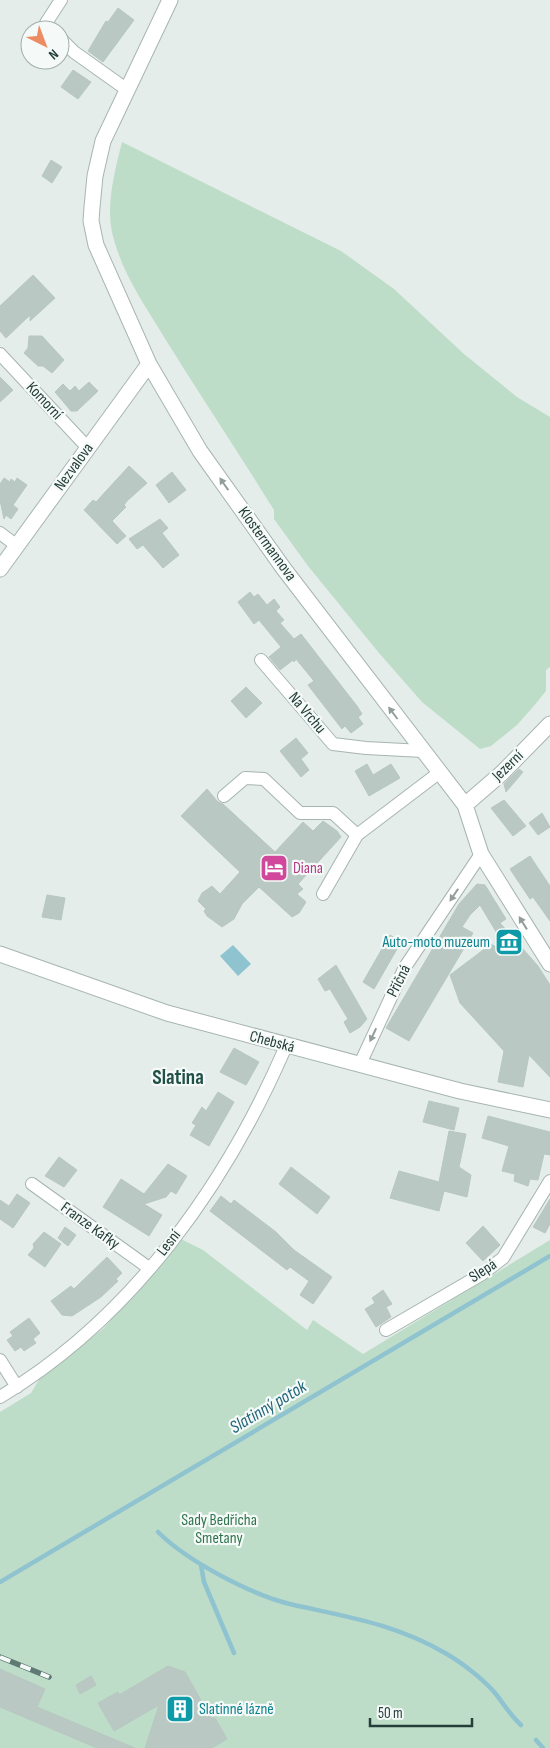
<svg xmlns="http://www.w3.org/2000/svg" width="550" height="1748" viewBox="0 0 550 1748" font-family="'Sofia Sans Condensed',sans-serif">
	<rect width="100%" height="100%" fill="#e4edea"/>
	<path fill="#beddc8" d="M 122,142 L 341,251 L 394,289 L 464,354 L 517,397 L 550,417 L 550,667 L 546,670 L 546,691 L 533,707 L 517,725 L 491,746 L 480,749 L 422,702 L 379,653 L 308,566 L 274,519 L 274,510 C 238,452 200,395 164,337 C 143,302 121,272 112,232 C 106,203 115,170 122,142 Z
		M 181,1239 L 203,1250 L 307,1330 L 313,1320 L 363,1354 L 550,1240 L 550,1748 L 0,1748 L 0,1412 L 31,1393 L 40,1378 L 104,1328 Z"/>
	<path fill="#8fc3d0" d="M 233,945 L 251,964 L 238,976 L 220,956 Z"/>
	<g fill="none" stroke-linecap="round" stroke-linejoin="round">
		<path stroke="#8fc3d0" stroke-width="4.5" d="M 158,1532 C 187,1561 253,1596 294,1605 C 348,1617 395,1624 445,1653 C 461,1662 482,1678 495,1693 C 504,1704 510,1715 521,1725
			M 201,1565 L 204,1582 L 234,1653
			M 0,1582 L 550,1256
			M 536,1740 L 543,1748"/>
	</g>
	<path fill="#bac8c3" stroke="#b7c7c1" d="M 118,8 L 134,20 L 103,62 L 88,51 L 106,21 L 108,22 Z
		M 73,70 L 91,82 L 78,99 L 61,87 Z
		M 51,160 L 62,167 L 52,183 L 42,176 Z
		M 33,275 L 55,298 L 30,321 L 30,315 L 6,338 L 0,331 L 0,306 Z
		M 29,336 L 42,336 L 64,360 L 52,373 L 43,366 L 38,366 L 24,353 L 28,348 Z
		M 0,377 L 13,390 L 0,402 Z
		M 89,382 L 98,391 L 77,411 L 71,411 L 55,392 L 63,384 L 70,391 L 75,386 L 79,391 Z
		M 129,466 L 147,483 L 127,501 L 124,505 L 126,507 L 112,521 L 126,536 L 117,544 L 84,510 L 93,500 L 96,502 Z
		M 172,472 L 186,490 L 169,503 L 156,485 Z
		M 4,478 L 10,482 L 11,479 L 15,482 L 17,478 L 27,485 L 13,505 L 18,509 L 11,519 L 6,515 L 4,519 L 0,500 L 0,484 Z
		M 160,519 L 168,528 L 162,533 L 179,555 L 163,568 L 143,545 L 137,549 L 129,539 Z
		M 250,592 L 254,597 L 258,594 L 267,605 L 274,599 L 280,607 L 276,611 L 284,620 L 280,623 L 294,639 L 301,634 L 357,706 L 362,714 L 358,717 L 363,724 L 351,733 L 345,726 L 342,729 L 308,685 L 314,681 L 296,659 L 294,662 L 293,660 L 280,670 L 269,657 L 281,647 L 259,620 L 254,624 L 238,602 Z
		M 246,687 L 262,703 L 246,718 L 231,701 Z
		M 296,738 L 308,753 L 301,759 L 309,770 L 301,777 L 280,751 Z
		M 367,764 L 373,775 L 391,764 L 400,778 L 369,796 L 355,771 Z
		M 519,769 L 523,772 L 506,792 L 504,784 Z
		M 207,789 L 218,802 L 223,804 L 275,852 L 303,822 L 313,831 L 323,821 L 337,831 L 341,837 L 298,884 L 303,889 L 297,894 L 306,902 L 299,913 L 292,917 L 259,887 L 242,904 L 234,919 L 222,927 L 207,916 L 204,911 L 206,909 L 198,901 L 202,893 L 212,886 L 220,894 L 240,872 L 181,816 Z
		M 504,800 L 526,826 L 513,836 L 491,808 Z
		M 542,813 L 550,827 L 538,835 L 529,823 Z
		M 530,856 L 550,886 L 550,921 L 533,897 L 530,899 L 510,869 Z
		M 477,884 L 485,885 L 506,919 L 500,923 L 538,966 L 550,985 L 550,1077 L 529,1055 L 523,1087 L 498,1082 L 504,1051 L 460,1003 L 450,975 L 491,944 L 510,955 L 480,905 L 470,915 L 462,927 L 473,933 L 409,1041 L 386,1028 L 459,904 Z
		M 47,895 L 65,898 L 61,920 L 42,917 Z
		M 390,935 L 401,942 L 374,989 L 363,982 Z
		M 336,965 L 367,1019 L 360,1027 L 350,1033 L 344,1022 L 348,1019 L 330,989 L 325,991 L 318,979 Z
		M 234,1048 L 259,1062 L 246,1085 L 220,1072 Z
		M 218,1092 L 234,1102 L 209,1146 L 190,1135 L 196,1125 L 192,1123 L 202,1107 L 206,1111 Z
		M 429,1101 L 459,1108 L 454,1130 L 423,1122 Z
		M 488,1116 L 550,1132 L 550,1155 L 544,1154 L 538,1180 L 530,1179 L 528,1186 L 514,1181 L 515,1174 L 502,1171 L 509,1146 L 482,1138 Z
		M 449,1131 L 466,1134 L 459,1167 L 471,1175 L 467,1197 L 444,1191 L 439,1211 L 390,1198 L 399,1171 L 439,1182 Z
		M 59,1157 L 77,1170 L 64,1187 L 45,1176 Z
		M 168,1164 L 187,1176 L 176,1194 L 171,1191 L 166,1197 L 144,1204 L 162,1215 L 149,1236 L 103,1207 L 121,1179 L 144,1194 Z
		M 291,1167 L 330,1197 L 317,1214 L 279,1184 Z
		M 17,1194 L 30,1203 L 13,1228 L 0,1219 L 0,1200 L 9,1206 Z
		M 221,1196 L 231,1204 L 234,1200 L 276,1232 L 294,1250 L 332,1277 L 313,1304 L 300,1295 L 309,1281 L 290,1267 L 287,1270 L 210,1211 Z
		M 550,1199 L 550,1224 L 545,1233 L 533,1227 Z
		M 483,1226 L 500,1245 L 483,1261 L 466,1243 Z
		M 65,1227 L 76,1235 L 68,1246 L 58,1238 Z
		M 44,1232 L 61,1244 L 45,1267 L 28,1255 L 34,1248 L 33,1244 Z
		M 107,1257 L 122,1273 L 116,1279 L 118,1281 L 101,1297 L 72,1316 L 62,1315 L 51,1301 L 71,1286 L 74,1289 Z
		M 383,1290 L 392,1304 L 386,1307 L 391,1317 L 376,1327 L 365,1309 L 375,1303 L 372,1298 Z
		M 29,1318 L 40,1333 L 33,1339 L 36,1343 L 24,1351 L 21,1347 L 15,1351 L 7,1340 L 13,1336 L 10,1332 Z
		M 168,1666 L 185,1672 L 211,1718 L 215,1718 L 227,1739 L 212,1748 L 145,1748 L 159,1705 L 114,1731 L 98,1703 L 118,1692 L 119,1695 Z
		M 0,1669 L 45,1689 L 37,1707 L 135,1748 L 97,1748 L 0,1707 Z
		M 91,1676 L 96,1685 L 80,1694 L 76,1685 Z"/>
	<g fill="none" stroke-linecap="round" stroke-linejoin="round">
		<defs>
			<path id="minor" d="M 52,30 L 46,23 L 61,0
				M 60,38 L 74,52 L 126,89
				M 0,354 L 88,448
				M 0,533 L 17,546
				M 261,660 L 333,744 L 366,748 L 423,751
				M 224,796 L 245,778 L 264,779 L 300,813 L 333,813 L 357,835 L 440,772
				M 323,894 L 357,835
				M 360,1064 L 405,967 L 481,854
				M 32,1184 L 149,1268
				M 386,1330 L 482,1274 L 503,1258 L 550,1181
				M 0,1360 L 17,1387
				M 0,1397 C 132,1318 226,1185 286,1046"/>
			<path id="tertiary" d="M 170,0 L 103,141 L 95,176 L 92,207 L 91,221 L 96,245 L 149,364 L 200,451 L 284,569 L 465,805 L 481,854 L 550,964
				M 0,569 L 149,364
				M 465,805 L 502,773 L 550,724
				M 0,954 L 167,1013 L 460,1091 L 550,1110"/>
		</defs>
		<use href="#minor" stroke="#a7b5b1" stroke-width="14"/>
		<use href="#tertiary" stroke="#a7b5b1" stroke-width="17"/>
		<use href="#minor" stroke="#fff" stroke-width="12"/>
		<use href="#tertiary" stroke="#fff" stroke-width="15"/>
		<defs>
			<path id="rail" d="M 0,1657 L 49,1677"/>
		</defs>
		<use href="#rail" stroke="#5f7a74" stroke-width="5.5"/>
		<use href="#rail" stroke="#f5faf8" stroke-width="4" stroke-dasharray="11" stroke-linecap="butt"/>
	</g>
	<defs><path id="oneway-solid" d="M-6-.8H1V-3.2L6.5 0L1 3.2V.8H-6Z" transform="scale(1.25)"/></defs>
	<g fill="#929e9c">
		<use href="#oneway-solid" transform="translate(224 484) rotate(-125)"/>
		<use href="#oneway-solid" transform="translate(393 713) rotate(-127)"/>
		<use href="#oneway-solid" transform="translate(454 895) rotate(124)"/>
		<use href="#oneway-solid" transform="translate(523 923) rotate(-122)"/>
		<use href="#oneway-solid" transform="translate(373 1035) rotate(115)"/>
	</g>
	<defs>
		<symbol id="hotel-square" viewBox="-11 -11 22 22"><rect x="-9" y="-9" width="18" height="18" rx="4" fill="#d1479c" stroke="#f5faf8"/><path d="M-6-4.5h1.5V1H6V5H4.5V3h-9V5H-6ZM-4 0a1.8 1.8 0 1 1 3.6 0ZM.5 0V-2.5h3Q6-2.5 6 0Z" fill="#fff"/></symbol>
		<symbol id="museum-square" viewBox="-11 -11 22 22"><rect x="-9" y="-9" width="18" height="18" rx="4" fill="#0f9aa8" stroke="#f5faf8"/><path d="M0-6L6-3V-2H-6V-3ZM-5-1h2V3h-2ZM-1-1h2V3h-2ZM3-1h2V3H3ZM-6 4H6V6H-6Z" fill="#fff"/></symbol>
		<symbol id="building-square" viewBox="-11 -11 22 22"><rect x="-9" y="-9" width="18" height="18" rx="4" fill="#0f9aa8" stroke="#f5faf8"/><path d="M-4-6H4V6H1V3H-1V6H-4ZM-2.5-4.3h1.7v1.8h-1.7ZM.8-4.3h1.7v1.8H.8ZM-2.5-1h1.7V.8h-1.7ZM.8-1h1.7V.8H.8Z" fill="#fff"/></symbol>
	</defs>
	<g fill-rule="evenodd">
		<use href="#hotel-square" x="258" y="852" width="32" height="32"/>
		<use href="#museum-square" x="493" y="926" width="32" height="32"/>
		<use href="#building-square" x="164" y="1693" width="32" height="32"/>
	</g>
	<g text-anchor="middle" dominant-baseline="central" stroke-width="4.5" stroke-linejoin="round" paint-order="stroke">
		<g font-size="16" fill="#243e39" stroke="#f5faf8">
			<text transform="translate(44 401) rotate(47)">Komorní</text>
			<text transform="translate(74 467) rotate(-54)">Nezvalova</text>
			<text transform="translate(267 544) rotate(54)">Klostermannova</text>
			<text transform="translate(307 713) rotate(50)">Na Vrchu</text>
			<text transform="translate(508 766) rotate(-44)">Jezerní</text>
			<text transform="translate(399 981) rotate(-63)">Příčná</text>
			<text transform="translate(272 1042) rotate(15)">Chebská</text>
			<text transform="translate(90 1226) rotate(36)">Franze Kafky</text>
			<text transform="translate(169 1243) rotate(-52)">Lesní</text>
			<text transform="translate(483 1271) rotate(-33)">Slepá</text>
		</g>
		<g font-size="16" fill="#b23c85" stroke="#f5faf8" text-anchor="start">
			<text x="293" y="868">Diana</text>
		</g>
		<g font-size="16" fill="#0d838f" stroke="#f5faf8" text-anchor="end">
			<text x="490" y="942">Auto-moto muzeum</text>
			<text x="199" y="1709" text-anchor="start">Slatinné lázně</text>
		</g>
		<g font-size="16" fill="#30744d" stroke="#f5faf8">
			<text x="219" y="1520">Sady Bedřicha<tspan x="219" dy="18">Smetany</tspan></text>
		</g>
		<g font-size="18" font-style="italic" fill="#206579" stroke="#f5faf8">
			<text transform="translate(268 1407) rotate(-31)">Slatinný potok</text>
		</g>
		<g font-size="21" font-weight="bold" fill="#215047" stroke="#f5faf8">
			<text x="178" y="1077">Slatina</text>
		</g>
	</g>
	<g transform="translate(45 45) rotate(138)"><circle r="24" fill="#f5faf8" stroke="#a1afac"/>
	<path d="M0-4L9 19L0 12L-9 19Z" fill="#ed8c63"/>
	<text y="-8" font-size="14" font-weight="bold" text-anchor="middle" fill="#243e39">N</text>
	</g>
	<path d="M370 1718v8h102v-8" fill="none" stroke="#243e39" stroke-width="2.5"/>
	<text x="378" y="1718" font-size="15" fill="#243e39" stroke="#f5faf8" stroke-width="4" paint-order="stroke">50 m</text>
</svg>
